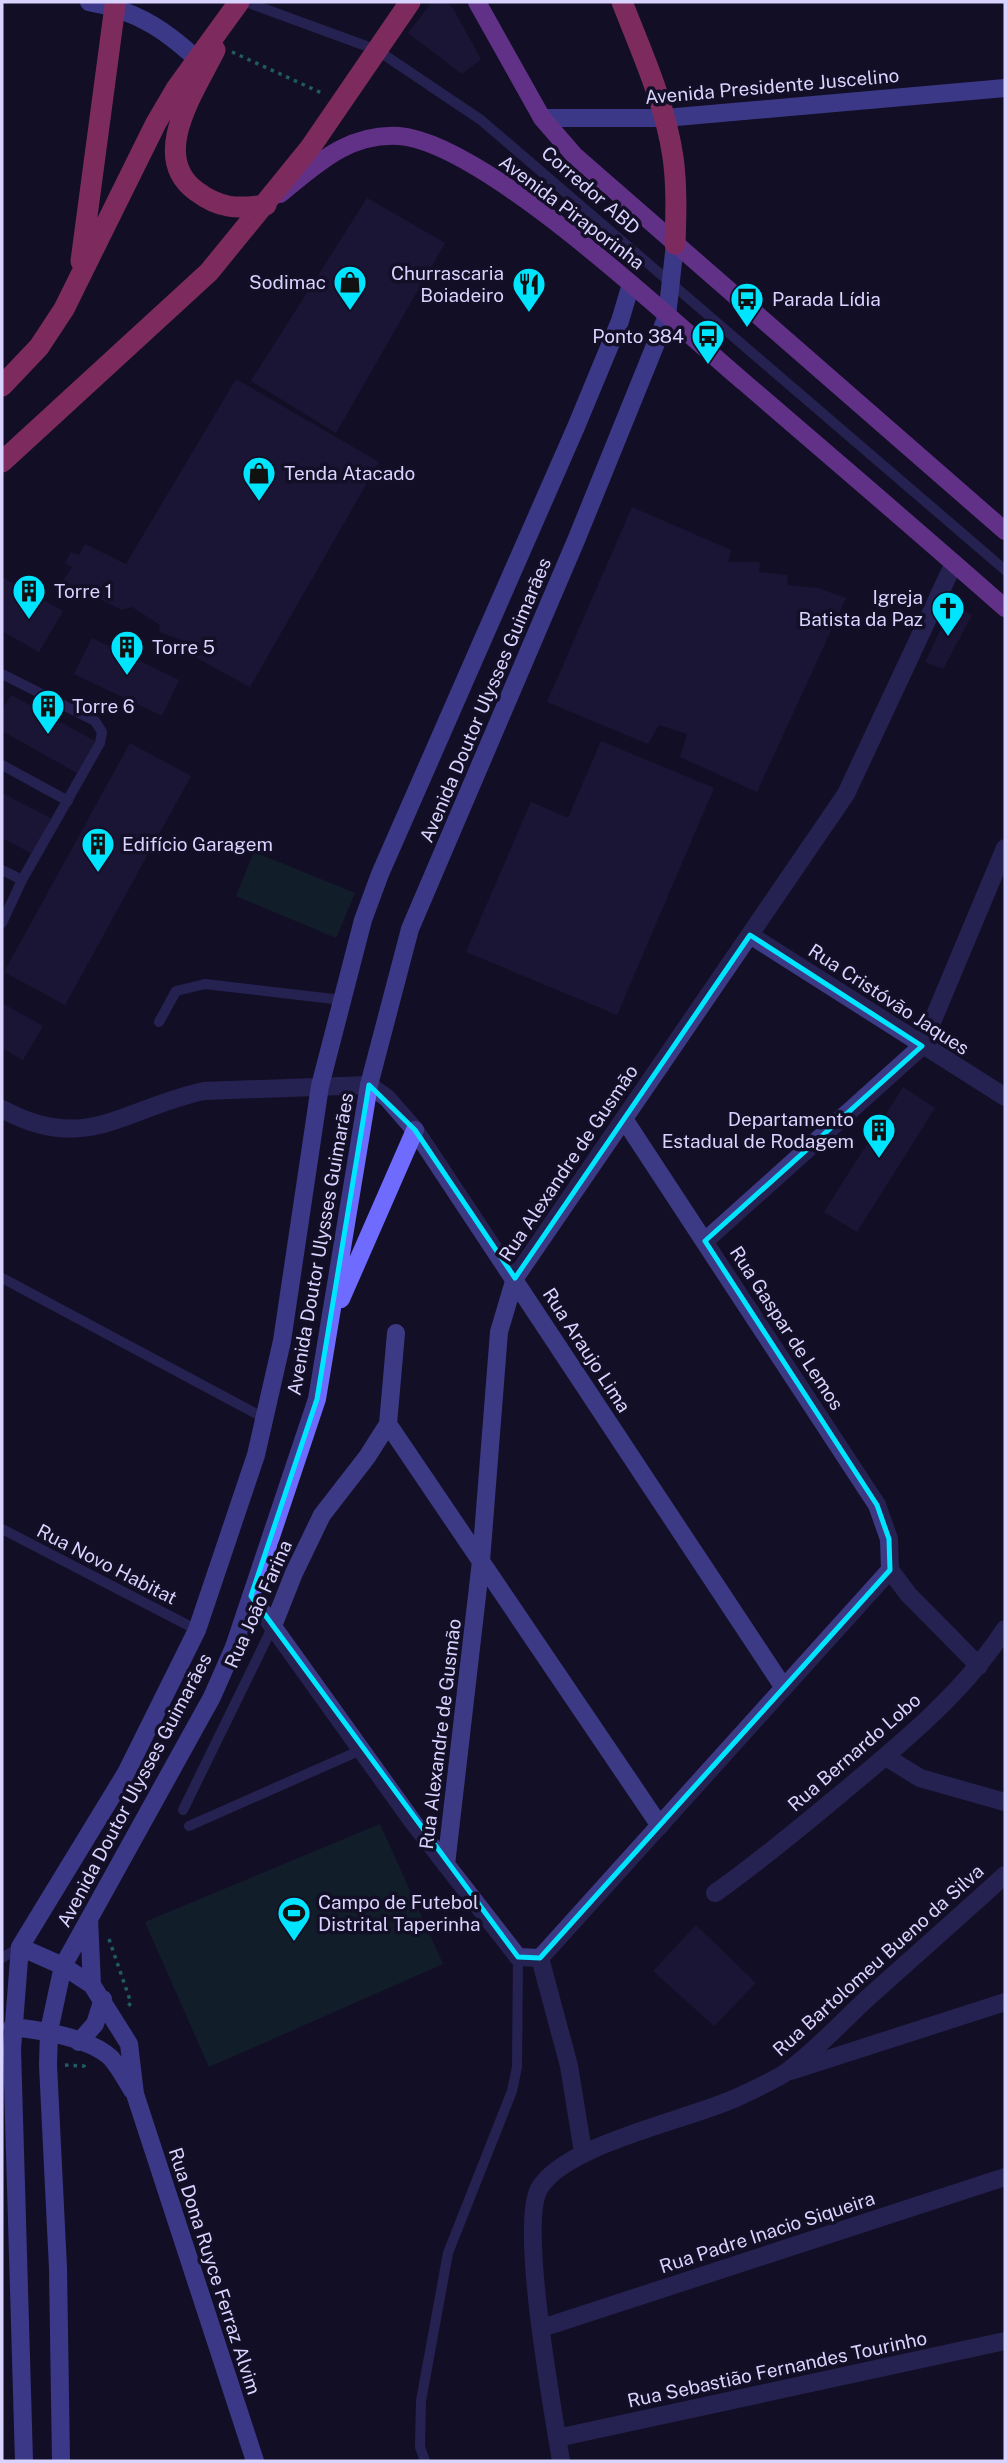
<svg xmlns="http://www.w3.org/2000/svg" width="1007" height="2463" viewBox="0 0 1007 2463" font-family="'Public Sans',sans-serif">
	<rect width="100%" height="100%" fill="#130f26"/>
	<path fill="#12302f" d="M 254,852 L 355,893 L 336,938 L 236,896 Z
		M 380,1824 L 443,1964 L 209,2067 L 145,1922 Z"/>
	<path fill="#241b47" d="M 432,2 L 447,2 L 454,10 L 481,59 L 462,74 L 408,33 Z
		M 367,198 L 445,243 L 336,433 L 251,381 Z
		M 236,379 L 379,462 L 250,687 L 184,651 L 187,642 L 159,632 L 160,625 L 132,607 L 122,610 L 63,581 L 72,567 L 65,563 L 71,552 L 79,555 L 85,544 L 126,564 Z
		M 632,507 L 731,550 L 728,562 L 760,562 L 759,572 L 787,575 L 788,585 L 818,588 L 846,598 L 757,792 L 680,757 L 687,734 L 659,725 L 648,744 L 547,702 Z
		M 2,577 L 63,611 L 39,652 L 2,631 Z
		M 952,606 L 972,615 L 943,669 L 925,662 Z
		M 92,638 L 179,680 L 162,716 L 74,674 Z
		M 11,695 L 95,741 L 77,773 L 2,731 L 2,711 Z
		M 601,741 L 714,788 L 617,1015 L 466,952 L 531,802 L 568,818 Z
		M 130,743 L 191,776 L 65,1005 L 4,972 Z
		M 2,793 L 51,818 L 33,854 L 2,838 Z
		M 2,1003 L 43,1026 L 23,1060 L 2,1048 Z
		M 903,1087 L 935,1108 L 857,1232 L 824,1212 Z
		M 696,1925 L 756,1983 L 714,2026 L 653,1971 Z"/>
	<g fill="none" stroke-linecap="round" stroke-linejoin="round">
		<path stroke="#2fb8b0" stroke-width="3.5" stroke-dasharray="3.5 5" stroke-linecap="butt" d="M 232,52 L 324,94
			M 109,1939 L 131,2003 L 127,2007
			M 65,2065 L 84,2066 L 86,2062"/>
		<path stroke="#3d3a85" stroke-width="10" d="M 246,2 L 377,50 L 481,120 L 1005,570
			M 2,674 L 95,721 L 102,732 L 100,743 L 22,880 L 2,923
			M 2,765 L 68,801
			M 2,870 L 22,880
			M 159,1022 L 176,991 L 205,984 L 342,1000
			M 2,1278 L 266,1419
			M 2,1529 L 197,1630
			M 183,1810 L 273,1626
			M 189,1826 L 361,1750
			M 2,1958 L 20,1947
			M 425,2461 L 420,2447 L 421,2401 L 448,2253 L 512,2091 L 517,2067 L 518,1957"/>
		<path stroke="#3d3a85" stroke-width="18" d="M 750,935 L 1005,1097
			M 2,1109 C 86,1155 124,1108 204,1091 L 369,1085 L 387,1098 L 415,1130 L 784,1688
			M 624,1119 L 877,1505 L 889,1539 L 890,1570 L 908,1594 L 979,1666
			M 705,1241 L 922,1046 L 1005,848
			M 388,1424 L 660,1826
			M 251,1596 L 413,1822 L 518,1957 L 540,1958
			M 273,1626 L 294,1573 L 322,1515 L 367,1457 L 388,1424 L 396,1333
			M 886,1757 L 920,1778 L 1005,1802
			M 446,1865 L 481,1561 L 499,1332 L 515,1278 L 846,794 L 954,563
			M 715,1893 C 758,1863 797,1830 837,1797 C 897,1747 962,1695 1005,1629
			M 540,1958 L 890,1570
			M 540,1958 L 569,2066 L 583,2152
			M 791,2071 L 1005,2002
			M 542,2328 L 1005,2177
			M 557,2438 L 1005,2341
			M 561,2461 C 553,2411 519,2226 539,2189 C 564,2144 689,2120 738,2097 C 753,2090 771,2082 785,2073 C 816,2051 843,2020 871,1995 C 916,1955 961,1915 1005,1875"/>
		<path stroke="#6f6bff" stroke-width="18" d="M 89,2 C 138,10 170,33 205,67
			M 542,118 L 665,118 L 1005,88
			M 341,1299 L 415,1130
			M 89,1919 L 92,1985
			M 20,1947 L 63,1966 L 92,1985 L 129,2044 L 135,2094 L 255,2461
			M 12,2027 C 40,2030 90,2038 111,2058 C 119,2067 126,2080 132,2090
			M 79,2042 L 95,2024 L 103,1999
			M 24,2461 L 12,2049 L 20,1947 L 126,1773 L 197,1630 L 256,1455 L 282,1341 L 320,1086 L 363,920 L 380,874 L 576,427 L 620,321 L 631,284
			M 61,2461 L 58,2268 L 48,2065 L 49,2031 L 63,1966 L 212,1697 L 234,1647 L 317,1399 L 369,1085 L 410,929 L 577,538 L 667,316 L 675,244"/>
		<path stroke="#c25bff" stroke-width="18" d="M 477,2 L 542,118 L 574,155 L 1005,531
			M 280,194 C 317,164 348,133 399,136 C 486,143 674,323 745,383 C 832,458 919,532 1005,608"/>
		<path stroke="#ff4fa3" stroke-width="21" d="M 622,2 C 642,53 665,103 673,157 C 677,186 676,215 675,244
			M 215,50 C 196,89 148,156 196,191 C 220,209 237,209 266,205
			M 81,261 L 115,6
			M 2,386 L 39,347 L 64,309 L 156,123 L 176,89 L 239,2
			M 2,462 L 209,272 L 310,148 L 410,2"/>
	</g>
	<path d="M0 0H1007V2463H0ZM 750,935 L 922,1046 L 705,1241 L 877,1505 L 889,1539 L 890,1570 L 540,1958 L 518,1957 L 251,1596 L 317,1399 L 369,1085 L 415,1130 L 515,1278 Z" fill="#130f26" fill-opacity=".55" fill-rule="evenodd"/>
	<path fill="none" stroke="#00e5ff" stroke-width="5" stroke-linejoin="round" d="M 750,935 L 922,1046 L 705,1241 L 877,1505 L 889,1539 L 890,1570 L 540,1958 L 518,1957 L 251,1596 L 317,1399 L 369,1085 L 415,1130 L 515,1278 Z"/>
	<defs>
		<symbol id="shop-pin" viewBox="-11 -11 22 30"><path d="M0 17L-7.5 6A9.5 9.5 0 1 1 7.5 6Z" fill="#00e5ff" stroke="#130f26"/><path d="M-5-2.5h2.3a2.7 3.5 0 0 1 5.4 0H5L5.5 6h-11ZM-1.5-2.5h3a1.5 2.3 0 0 0-3 0Z" fill="#111"/></symbol>
		<symbol id="restaurant-pin" viewBox="-11 -11 22 30"><path d="M0 17L-7.5 6A9.5 9.5 0 1 1 7.5 6Z" fill="#00e5ff" stroke="#130f26"/><path d="M-5-6h1v4h1v-4h1v4h1v-4h1v5L-1.5 .5V6h-2V.5L-5-1ZM5-6V6H3V1.5H1.5Q1.5-4 5-6Z" fill="#111"/></symbol>
		<symbol id="bus-pin" viewBox="-11 -11 22 30"><path d="M0 17L-7.5 6A9.5 9.5 0 1 1 7.5 6Z" fill="#00e5ff" stroke="#130f26"/><path d="M-5-6H5V4H4V6H2V4H-2V6H-4V4H-5ZM-3.5-4V0h7V-4ZM-3.5 1.2v1.5H-2V1.2ZM2 1.2v1.5H3.5V1.2Z" fill="#111"/></symbol>
		<symbol id="building-pin" viewBox="-11 -11 22 30"><path d="M0 17L-7.5 6A9.5 9.5 0 1 1 7.5 6Z" fill="#00e5ff" stroke="#130f26"/><path d="M-4-6H4V6H1V3H-1V6H-4ZM-2.5-4.3h1.7v1.8h-1.7ZM.8-4.3h1.7v1.8H.8ZM-2.5-1h1.7V.8h-1.7ZM.8-1h1.7V.8H.8Z" fill="#111"/></symbol>
		<symbol id="church-pin" viewBox="-11 -11 22 30"><path d="M0 17L-7.5 6A9.5 9.5 0 1 1 7.5 6Z" fill="#00e5ff" stroke="#130f26"/><path d="M-1.2-6h2.4v3.5h3.3v2.4h-3.3V6h-2.4V-.1h-3.3v-2.4h3.3Z" fill="#111"/></symbol>
		<symbol id="stadium-pin" viewBox="-11 -11 22 30"><path d="M0 17L-7.5 6A9.5 9.5 0 1 1 7.5 6Z" fill="#00e5ff" stroke="#130f26"/><path d="M0-5a6.5 5 0 1 0 0 10a6.5 5 0 1 0 0-10ZM-3.5-1.8h7v3.6h-7Z" fill="#111"/></symbol>
	</defs>
	<g fill-rule="evenodd">
		<use href="#shop-pin" x="331" y="263" width="38" height="52"/>
		<use href="#restaurant-pin" x="510" y="265" width="38" height="52"/>
		<use href="#bus-pin" x="728" y="280" width="38" height="52"/>
		<use href="#bus-pin" x="689" y="317" width="38" height="52"/>
		<use href="#shop-pin" x="240" y="454" width="38" height="52"/>
		<use href="#building-pin" x="10" y="572" width="38" height="52"/>
		<use href="#church-pin" x="929" y="589" width="38" height="52"/>
		<use href="#building-pin" x="108" y="628" width="38" height="52"/>
		<use href="#building-pin" x="29" y="687" width="38" height="52"/>
		<use href="#building-pin" x="79" y="825" width="38" height="52"/>
		<use href="#building-pin" x="860" y="1111" width="38" height="52"/>
		<use href="#stadium-pin" x="275" y="1894" width="38" height="52"/>
	</g>
	<g text-anchor="middle" dominant-baseline="central" stroke-width="7" stroke-linejoin="round" paint-order="stroke">
		<g font-size="19" fill="#d9d4ff" stroke="#130f26">
			<text transform="translate(772 86) rotate(-5)">Avenida Presidente Juscelino</text>
			<text transform="translate(591 190) rotate(41)">Corredor ABD</text>
			<text transform="translate(572 212) rotate(37)">Avenida Piraporinha</text>
			<text transform="translate(485 700) rotate(-67)">Avenida Doutor Ulysses Guimarães</text>
			<text transform="translate(889 999) rotate(33)">Rua Cristóvão Jaques</text>
			<text transform="translate(568 1163) rotate(-56)">Rua Alexandre de Gusmão</text>
			<text transform="translate(320 1244) rotate(-80)">Avenida Doutor Ulysses Guimarães</text>
			<text transform="translate(787 1328) rotate(57)">Rua Gaspar de Lemos</text>
			<text transform="translate(587 1350) rotate(57)">Rua Araujo Lima</text>
			<text transform="translate(107 1564) rotate(27)">Rua Novo Habitat</text>
			<text transform="translate(258 1604) rotate(-66)">Rua João Farina</text>
			<text transform="translate(440 1734) rotate(-83)">Rua Alexandre de Gusmão</text>
			<text transform="translate(854 1752) rotate(-41)">Rua Bernardo Lobo</text>
			<text transform="translate(134 1790) rotate(-62)">Avenida Doutor Ulysses Guimarães</text>
			<text transform="translate(878 1960) rotate(-42)">Rua Bartolomeu Bueno da Silva</text>
			<text transform="translate(767 2232) rotate(-18)">Rua Padre Inacio Siqueira</text>
			<text transform="translate(215 2271) rotate(72)">Rua Dona Ruyce Ferraz Alvim</text>
			<text transform="translate(777 2369) rotate(-12)">Rua Sebastião Fernandes Tourinho</text>
		</g>
		<g font-size="19" fill="#d9d4ff" stroke="#130f26" text-anchor="start">
			<text x="504" y="273" text-anchor="end">Churrascaria<tspan x="504" dy="22">Boiadeiro</tspan></text>
			<text x="326" y="282" text-anchor="end">Sodimac</text>
			<text x="772" y="299">Parada Lídia</text>
			<text x="684" y="336" text-anchor="end">Ponto 384</text>
			<text x="284" y="473">Tenda Atacado</text>
			<text x="54" y="591">Torre 1</text>
			<text x="923" y="597" text-anchor="end">Igreja<tspan x="923" dy="22">Batista da Paz</tspan></text>
			<text x="152" y="647">Torre 5</text>
			<text x="72" y="706">Torre 6</text>
			<text x="122" y="844">Edifício Garagem</text>
			<text x="854" y="1119" text-anchor="end">Departamento<tspan x="854" dy="22">Estadual de Rodagem</tspan></text>
			<text x="318" y="1902">Campo de Futebol<tspan x="318" dy="22">Distrital Taperinha</tspan></text>
		</g>
	</g>
	<rect width="1007" height="2463" fill="none" stroke="#d9d4ff" stroke-width="7"/>
</svg>
